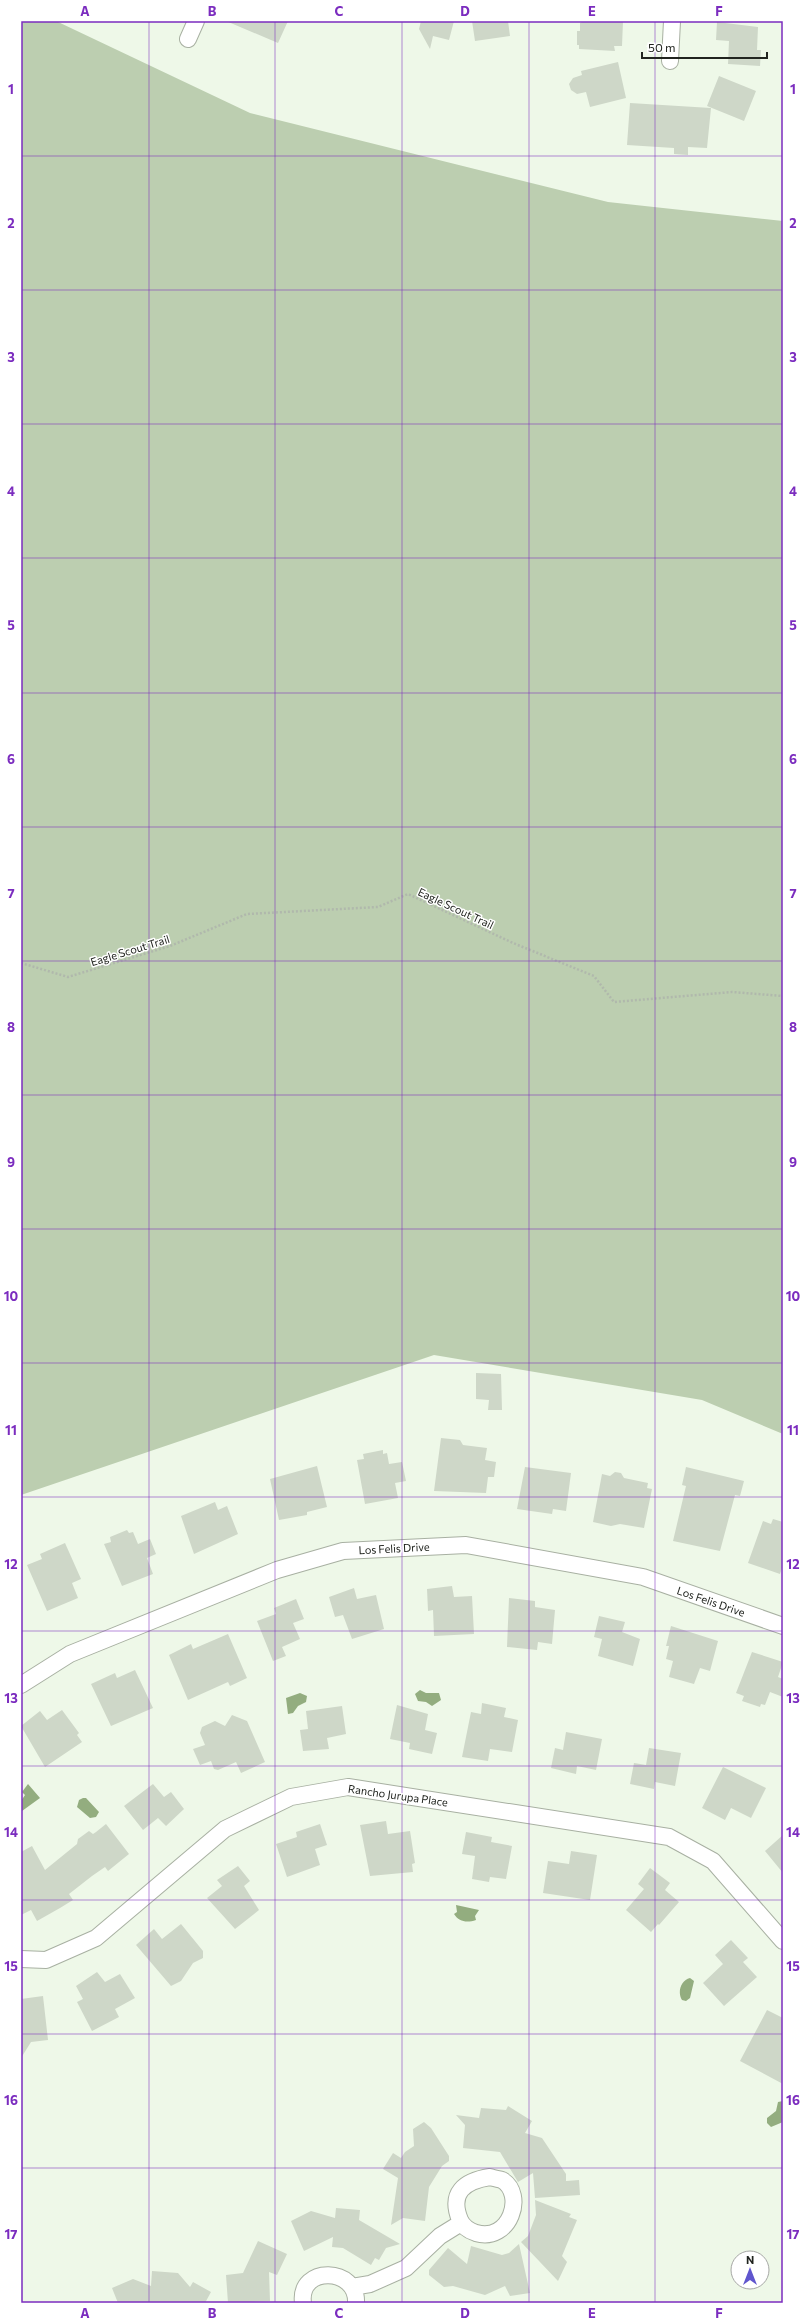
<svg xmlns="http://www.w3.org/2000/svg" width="804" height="2324" viewBox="0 0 804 2324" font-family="Commissioner,sans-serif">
	<rect width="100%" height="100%" fill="#eef8e8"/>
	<path fill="#bcceb0" d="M 21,21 L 56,21 L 250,113 L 608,202 L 783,221 L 783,1434 L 702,1400 L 434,1355 L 21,1495 Z"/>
	<path fill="#93ad7f" d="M 420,1690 L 426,1693 L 439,1693 L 441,1700 L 432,1706 L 426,1702 L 418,1701 L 415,1694 Z
		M 300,1693 L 307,1696 L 306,1702 L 298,1706 L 293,1713 L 288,1714 L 286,1698 Z
		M 28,1784 L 40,1798 L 22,1811 L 21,1801 L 25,1795 L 22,1792 Z
		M 83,1798 L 86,1798 L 99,1812 L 96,1817 L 90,1818 L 77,1807 L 79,1800 Z
		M 456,1905 L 479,1910 L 475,1916 L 476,1920 C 467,1923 459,1922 454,1914 L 457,1912 Z
		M 690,1978 L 694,1981 L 690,1998 L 686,2001 L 682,2000 C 677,1992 681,1980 690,1978 Z
		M 783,2101 L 783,2122 L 771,2127 L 767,2123 L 767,2118 L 776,2111 L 778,2102 Z"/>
	<path fill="#ced7c8" d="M 226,21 L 288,21 L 278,43 Z
		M 421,21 L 454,21 L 449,40 L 433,36 L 430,49 L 419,29 Z
		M 472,21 L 508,21 L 510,36 L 475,41 Z
		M 584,21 L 623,21 L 622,46 L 614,46 L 615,51 L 579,49 L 579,45 L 577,45 L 577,31 L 580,31 L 580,23 Z
		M 717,22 L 758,27 L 757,50 L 761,50 L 760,66 L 728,64 L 729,41 L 716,40 Z
		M 618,62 L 626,98 L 590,107 L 586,92 L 577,94 L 571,90 L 569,84 L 573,78 L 582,75 L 581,71 Z
		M 719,76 L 756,91 L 744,121 L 707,106 Z
		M 630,103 L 711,108 L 707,148 L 688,147 L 688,155 L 674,154 L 674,148 L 627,145 Z
		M 476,1373 L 501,1374 L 502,1410 L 488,1410 L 489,1400 L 476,1399 Z
		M 441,1438 L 460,1440 L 463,1445 L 487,1448 L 485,1460 L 496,1462 L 494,1477 L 488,1477 L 486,1493 L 434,1491 Z
		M 383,1450 L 383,1454 L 387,1453 L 389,1464 L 402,1462 L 406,1481 L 395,1483 L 398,1498 L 365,1504 L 357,1460 L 364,1459 L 363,1454 Z
		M 317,1466 L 327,1507 L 307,1512 L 307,1515 L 279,1520 L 270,1479 Z
		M 525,1467 L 571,1473 L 566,1511 L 553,1509 L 552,1514 L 517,1509 Z
		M 686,1467 L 744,1481 L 740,1496 L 735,1495 L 720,1551 L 673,1541 L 686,1486 L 682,1485 Z
		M 615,1472 L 621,1473 L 624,1478 L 648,1483 L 647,1488 L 652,1489 L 644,1528 L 620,1524 L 611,1526 L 593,1522 L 602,1474 L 610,1476 Z
		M 215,1502 L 218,1510 L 227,1506 L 238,1534 L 194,1554 L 181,1516 Z
		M 773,1519 L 783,1522 L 783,1565 L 780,1574 L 748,1563 L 763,1521 L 771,1524 Z
		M 127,1530 L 129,1533 L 133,1532 L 138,1544 L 150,1539 L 156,1554 L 147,1558 L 153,1574 L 122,1586 L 104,1544 L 111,1542 L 110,1537 Z
		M 65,1543 L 81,1579 L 72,1583 L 78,1598 L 47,1611 L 27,1565 L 42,1559 L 40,1554 Z
		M 452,1586 L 454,1597 L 472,1596 L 474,1634 L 434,1636 L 433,1610 L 428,1611 L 427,1589 Z
		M 354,1588 L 357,1599 L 376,1595 L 384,1629 L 352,1639 L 343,1615 L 335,1617 L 329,1597 Z
		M 509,1598 L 535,1601 L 535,1607 L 555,1610 L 552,1644 L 538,1642 L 537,1650 L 507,1647 Z
		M 296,1599 L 304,1619 L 293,1623 L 300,1639 L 282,1647 L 286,1656 L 273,1661 L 257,1621 L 276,1614 L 274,1608 Z
		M 599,1616 L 625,1622 L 622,1632 L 640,1639 L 633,1666 L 598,1656 L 602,1639 L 594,1637 Z
		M 671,1626 L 718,1641 L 710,1671 L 700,1668 L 694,1684 L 669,1677 L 673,1661 L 666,1659 L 669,1646 L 666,1646 Z
		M 228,1634 L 247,1678 L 230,1686 L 228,1682 L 188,1700 L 169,1655 L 191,1644 L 193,1649 Z
		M 752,1652 L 783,1662 L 778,1677 L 783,1679 L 783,1697 L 770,1692 L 765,1705 L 761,1704 L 760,1707 L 742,1701 L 744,1696 L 736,1693 Z
		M 135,1670 L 153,1708 L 111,1726 L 91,1684 L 115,1673 L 117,1678 Z
		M 482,1703 L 506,1708 L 504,1717 L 518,1720 L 512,1752 L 490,1749 L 488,1761 L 462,1757 L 471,1712 L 481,1714 Z
		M 397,1705 L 428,1714 L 425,1730 L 437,1733 L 432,1754 L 409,1749 L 410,1743 L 390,1739 Z
		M 342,1706 L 346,1734 L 327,1738 L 329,1749 L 303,1751 L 300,1730 L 308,1729 L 306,1711 Z
		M 62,1710 L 79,1733 L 77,1735 L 82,1742 L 45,1767 L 21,1726 L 40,1711 L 47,1720 Z
		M 232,1715 L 247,1721 L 265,1762 L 241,1773 L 236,1762 L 218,1770 L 214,1769 L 211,1761 L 200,1765 L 193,1749 L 205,1745 L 200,1733 L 202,1727 L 215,1721 L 225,1726 Z
		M 566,1732 L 602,1739 L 596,1770 L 577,1766 L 576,1774 L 551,1768 L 555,1748 L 563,1750 Z
		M 649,1748 L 681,1753 L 675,1786 L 655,1782 L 654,1789 L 630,1784 L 634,1763 L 646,1765 Z
		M 723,1767 L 766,1788 L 751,1818 L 731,1808 L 725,1820 L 702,1808 Z
		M 153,1784 L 164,1797 L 171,1792 L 184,1809 L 166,1826 L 158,1818 L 143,1830 L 124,1806 Z
		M 386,1821 L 388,1834 L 410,1831 L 415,1863 L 412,1864 L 413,1872 L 370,1876 L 360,1825 Z
		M 106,1824 L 129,1854 L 108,1871 L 105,1867 L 92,1876 L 69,1894 L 73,1900 L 60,1908 L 37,1921 L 31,1910 L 21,1915 L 21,1852 L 32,1846 L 45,1870 L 77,1844 L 78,1839 L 89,1831 L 93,1834 L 96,1832 Z
		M 320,1824 L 327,1845 L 315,1849 L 320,1865 L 287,1877 L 276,1844 L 297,1837 L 296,1832 Z
		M 466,1832 L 492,1837 L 491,1842 L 512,1846 L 506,1879 L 490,1877 L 489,1882 L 472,1879 L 475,1856 L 462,1854 Z
		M 783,1835 L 783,1873 L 765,1851 Z
		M 571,1851 L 597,1855 L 590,1900 L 543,1893 L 548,1861 L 569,1864 Z
		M 238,1866 L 250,1881 L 244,1886 L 259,1910 L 235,1929 L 207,1898 L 222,1886 L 217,1880 Z
		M 650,1868 L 670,1883 L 665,1890 L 679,1902 L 659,1925 L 658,1924 L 651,1932 L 626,1910 L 644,1889 L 638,1884 Z
		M 181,1924 L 203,1951 L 203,1958 L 193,1963 L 181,1981 L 171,1986 L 136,1945 L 154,1929 L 162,1939 Z
		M 731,1940 L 748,1958 L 743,1962 L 757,1977 L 724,2006 L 703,1983 L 723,1964 L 715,1955 Z
		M 97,1972 L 105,1982 L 120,1974 L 135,1998 L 115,2009 L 119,2017 L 92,2031 L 77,2002 L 83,1999 L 76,1986 Z
		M 43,1996 L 48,2040 L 31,2042 L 21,2058 L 21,1999 Z
		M 767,2010 L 783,2018 L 783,2084 L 740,2061 Z
		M 508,2106 L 532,2121 L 525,2133 L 542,2138 L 566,2174 L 566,2181 L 579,2180 L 580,2195 L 535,2198 L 533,2173 L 518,2182 L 500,2152 L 463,2148 L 465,2125 L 456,2115 L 479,2118 L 481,2108 L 506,2110 Z
		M 424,2122 L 431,2128 L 449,2156 L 449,2161 L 442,2166 L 429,2187 L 425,2221 L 403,2218 L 391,2225 L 398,2178 L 383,2169 L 393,2153 L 401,2158 L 405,2152 L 414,2146 L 413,2129 Z
		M 535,2200 L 571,2214 L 569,2217 L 577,2220 L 562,2256 L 567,2262 L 558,2281 L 521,2242 L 528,2236 L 536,2215 Z
		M 336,2208 L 360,2210 L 359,2220 L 400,2244 L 386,2248 L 379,2260 L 375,2258 L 371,2265 L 343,2248 L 332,2247 L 333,2237 L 304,2251 L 291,2221 L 311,2211 L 335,2218 Z
		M 258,2241 L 287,2254 L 277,2275 L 269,2272 L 270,2301 L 228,2303 L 226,2275 L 243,2273 Z
		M 519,2244 L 530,2293 L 510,2296 L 505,2286 L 485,2295 L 453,2286 L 444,2287 L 429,2275 L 429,2270 L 448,2248 L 467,2264 L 471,2246 L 502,2255 L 509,2253 Z
		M 152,2271 L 178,2273 L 190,2287 L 193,2282 L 211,2292 L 205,2303 L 118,2303 L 112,2288 L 133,2279 L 151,2286 Z"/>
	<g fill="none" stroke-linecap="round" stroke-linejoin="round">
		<defs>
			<path id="street" d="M 188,39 L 196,21
				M 670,61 L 672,21
				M 21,1685 L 70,1654 L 277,1570 L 343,1551 L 466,1545 L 643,1577 L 783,1626
				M 21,1959 L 46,1960 L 96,1938 L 225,1829 L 291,1797 L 348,1787 L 669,1837 L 713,1861 L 783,1941
				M 490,2177 C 493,2178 498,2179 502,2180 C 526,2194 510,2243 476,2233 C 470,2231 463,2227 460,2220 C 449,2193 464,2181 490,2177 Z
				M 352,2287 L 370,2284 L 406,2268 L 440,2236 L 461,2223
				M 303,2303 C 298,2265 358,2267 356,2303"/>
		</defs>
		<use href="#street" stroke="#a8b0a2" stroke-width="18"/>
		<path stroke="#b0b8ac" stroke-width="2.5" stroke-dasharray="2 2" stroke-linecap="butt" d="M 21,963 L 68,977 L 170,946 L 247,914 L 378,907 L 408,894 L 513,943 L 594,976 L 614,1002 L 732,992 L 783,996"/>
		<use href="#street" stroke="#fff" stroke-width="16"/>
	</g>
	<path fill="none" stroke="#7b2cbf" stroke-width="1" stroke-opacity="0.55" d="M 149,21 L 149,2303M 275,21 L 275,2303M 402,21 L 402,2303M 529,21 L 529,2303M 655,21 L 655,2303M 21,156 L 783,156M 21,290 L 783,290M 21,424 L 783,424M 21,558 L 783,558M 21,693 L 783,693M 21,827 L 783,827M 21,961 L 783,961M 21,1095 L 783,1095M 21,1229 L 783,1229M 21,1363 L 783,1363M 21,1497 L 783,1497M 21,1631 L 783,1631M 21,1766 L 783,1766M 21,1900 L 783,1900M 21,2034 L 783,2034M 21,2168 L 783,2168"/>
	<g text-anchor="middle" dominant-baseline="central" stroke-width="3" stroke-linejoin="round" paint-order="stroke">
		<g font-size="11" fill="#21241f" stroke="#fff">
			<text transform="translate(456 908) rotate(25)">Eagle Scout Trail</text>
			<text transform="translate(130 950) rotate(-17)">Eagle Scout Trail</text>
			<text transform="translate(394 1548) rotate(-3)">Los Felis Drive</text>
			<text transform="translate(711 1601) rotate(19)">Los Felis Drive</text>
			<text transform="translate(398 1795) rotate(8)">Rancho Jurupa Place</text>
		</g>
	</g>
	<rect width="804" height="2324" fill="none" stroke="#ffffff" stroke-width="44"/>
	<g transform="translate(750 2270)"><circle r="19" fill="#ffffff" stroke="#a6a7a5"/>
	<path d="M0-3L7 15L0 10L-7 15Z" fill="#6056ce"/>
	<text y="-6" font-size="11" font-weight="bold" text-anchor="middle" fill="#21241f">N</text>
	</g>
	<path d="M642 52v6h125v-6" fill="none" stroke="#21241f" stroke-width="2"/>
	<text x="648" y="52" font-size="12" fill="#21241f" stroke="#ffffff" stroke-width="3" paint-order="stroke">50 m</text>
	<rect x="22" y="22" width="760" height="2280" fill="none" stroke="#7b2cbf" stroke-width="1.5"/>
	<g font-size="13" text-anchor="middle" font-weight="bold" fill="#7b2cbf">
		<text x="85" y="16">A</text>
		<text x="212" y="16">B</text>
		<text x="339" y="16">C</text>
		<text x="465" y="16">D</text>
		<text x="592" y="16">E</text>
		<text x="719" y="16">F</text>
		<text x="11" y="94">1</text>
		<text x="793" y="94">1</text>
		<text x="11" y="228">2</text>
		<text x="793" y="228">2</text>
		<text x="11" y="362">3</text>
		<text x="793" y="362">3</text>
		<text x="11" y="496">4</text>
		<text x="793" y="496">4</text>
		<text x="11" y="630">5</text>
		<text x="793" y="630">5</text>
		<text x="11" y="764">6</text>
		<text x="793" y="764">6</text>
		<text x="11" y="898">7</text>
		<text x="793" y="898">7</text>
		<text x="11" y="1032">8</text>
		<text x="793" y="1032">8</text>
		<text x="11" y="1167">9</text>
		<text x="793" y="1167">9</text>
		<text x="11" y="1301">10</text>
		<text x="793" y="1301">10</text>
		<text x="11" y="1435">11</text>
		<text x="793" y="1435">11</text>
		<text x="11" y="1569">12</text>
		<text x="793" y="1569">12</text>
		<text x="11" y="1703">13</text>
		<text x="793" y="1703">13</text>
		<text x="11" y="1837">14</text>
		<text x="793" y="1837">14</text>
		<text x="11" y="1971">15</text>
		<text x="793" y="1971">15</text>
		<text x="11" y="2105">16</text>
		<text x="793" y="2105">16</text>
		<text x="11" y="2239">17</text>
		<text x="793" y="2239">17</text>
		<text x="85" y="2318">A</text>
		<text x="212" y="2318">B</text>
		<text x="339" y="2318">C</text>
		<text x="465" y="2318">D</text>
		<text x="592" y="2318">E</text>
		<text x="719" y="2318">F</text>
	</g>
</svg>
